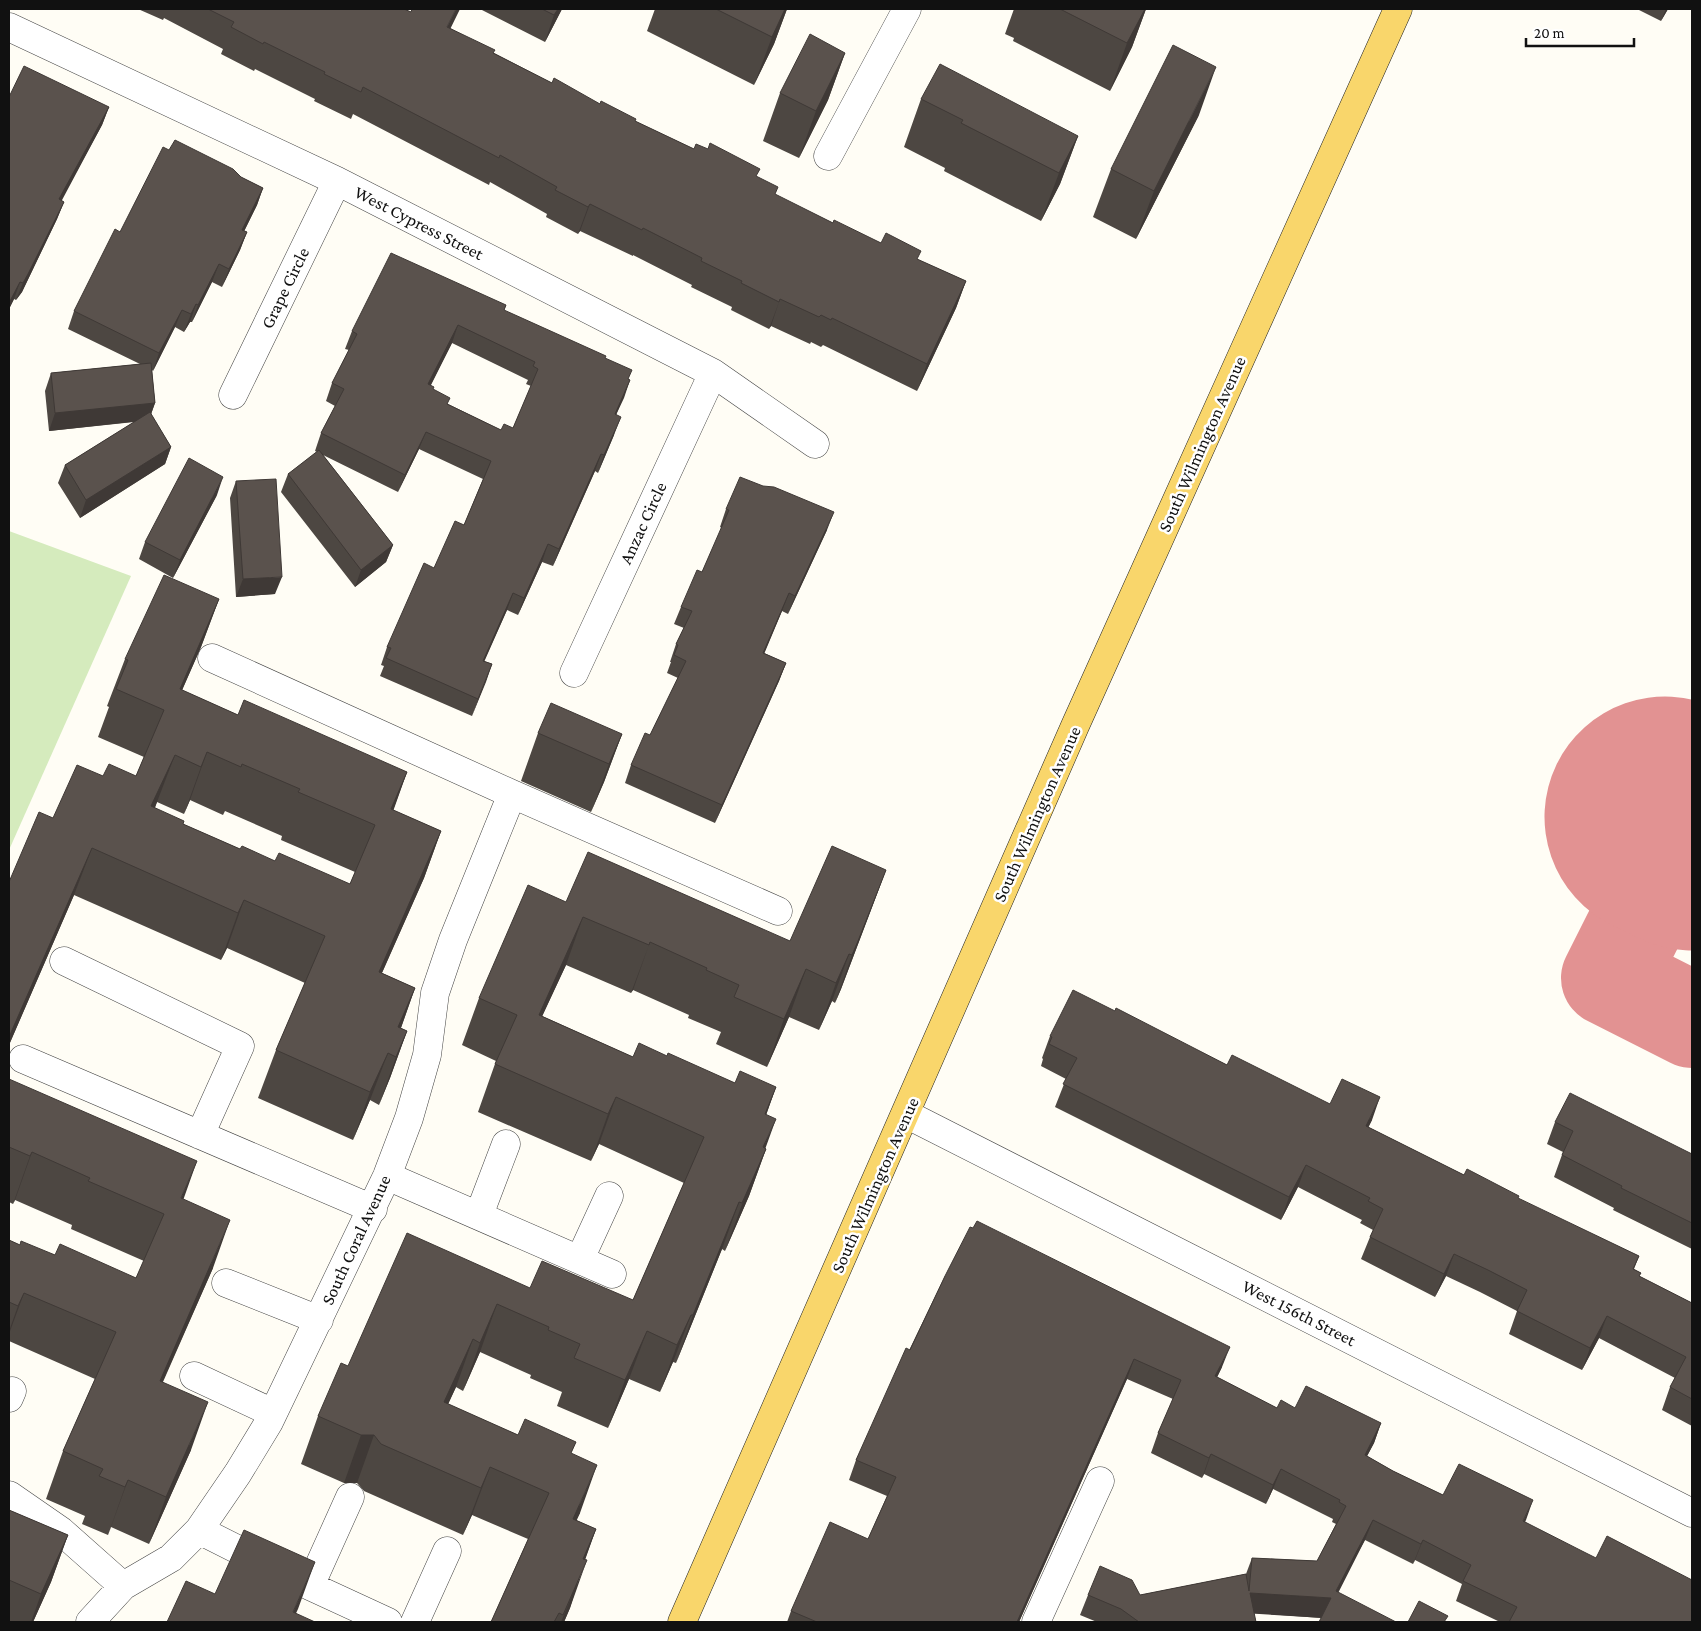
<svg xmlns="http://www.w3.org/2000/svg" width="1701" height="1631" viewBox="0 0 1701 1631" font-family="'Crimson Pro',serif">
	<rect width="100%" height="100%" fill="#fffdf5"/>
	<path fill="#d5ebbd" d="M 9,531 L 131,576 L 9,850 Z"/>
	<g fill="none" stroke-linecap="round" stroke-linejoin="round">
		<path stroke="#e29292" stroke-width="96" d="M 1692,813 L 1609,978 L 1692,1020"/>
		<path stroke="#e29292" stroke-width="241" d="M 1665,817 L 1692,830"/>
		<defs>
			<path id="minor" d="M 9,27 L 337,181 L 713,373 L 815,444
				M 828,156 L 907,9
				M 233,395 L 337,181
				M 212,658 L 512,794 L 778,911
				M 574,673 L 713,373
				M 64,961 L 240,1046 L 200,1135
				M 23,1059 L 373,1209
				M 906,1114 L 1692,1513
				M 387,1176 L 612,1274
				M 479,1215 L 506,1144
				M 580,1259 L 609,1196
				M 226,1283 L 319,1320
				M 194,1376 L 273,1413
				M 9,1398 L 12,1391
				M 9,1495 L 61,1531 L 123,1586
				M 199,1530 L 310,1586 L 388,1622
				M 310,1586 L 350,1497
				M 90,1622 L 123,1586 L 171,1558 L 199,1530 L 238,1473 L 269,1422 L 387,1176 L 409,1118 L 427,1055 L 435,993 L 453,940 L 512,794
				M 415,1622 L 447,1551
				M 1036,1622 L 1100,1481"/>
			<path id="major" d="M 682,1622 L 1075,726 L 1398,9"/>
		</defs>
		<use href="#minor" stroke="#444" stroke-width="29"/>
		<use href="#major" stroke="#222" stroke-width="29"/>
		<use href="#minor" stroke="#fff" stroke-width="28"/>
		<use href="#major" stroke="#f9d66b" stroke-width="28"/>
	</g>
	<path fill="#4d4742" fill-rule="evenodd" d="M 138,9 L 404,9 L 450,28 L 494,53 L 552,83 L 600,104 L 635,121 L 694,149 L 757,177 L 775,195 L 833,223 L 881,243 L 966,281 L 956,308 L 917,391 L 823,345 L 821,347 L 811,342 L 810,344 L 771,326 L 769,329 L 731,310 L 732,307 L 691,287 L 692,285 L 633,255 L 633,256 L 580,231 L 578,234 L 546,217 L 547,214 L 490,182 L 489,185 L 353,114 L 351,119 L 314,101 L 315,99 L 255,69 L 254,71 L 221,54 L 223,49 L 164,18 L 163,20 Z
		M 480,9 L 562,9 L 545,42 Z
		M 655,9 L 787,9 L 774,44 L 754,85 L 647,31 Z
		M 1014,9 L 1146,9 L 1132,47 L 1110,91 L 1013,41 L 1014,38 L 1005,34 Z
		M 1637,9 L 1668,9 L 1661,21 Z
		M 845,53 L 828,100 L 799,158 L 763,141 L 780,93 Z
		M 9,97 L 109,107 L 102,125 L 61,200 L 64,202 L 57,219 L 22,292 L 16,300 L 14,299 L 9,309 Z
		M 921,99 L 1078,136 L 1060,184 L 1041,221 L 944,171 L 945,168 L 904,147 Z
		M 1199,115 L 1136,239 L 1093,217 L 1111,169 Z
		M 169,150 L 241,177 L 263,188 L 257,205 L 244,231 L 247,232 L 240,250 L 222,287 L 212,282 L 192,322 L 190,322 L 184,332 L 175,327 L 153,371 L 152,370 L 155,403 L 151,414 L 171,447 L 165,464 L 80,518 L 58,483 L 65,465 L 134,422 L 49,431 L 45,391 L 51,373 L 140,364 L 68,329 L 74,311 L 120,232 Z
		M 506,305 L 504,311 L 605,358 L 630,380 L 616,415 L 614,435 L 598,473 L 595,471 L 553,566 L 542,562 L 518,615 L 507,610 L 484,661 L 492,664 L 472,716 L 380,676 L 384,666 L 381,665 L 387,647 L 434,568 L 464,525 L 483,479 L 419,449 L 398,492 L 323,455 L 393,545 L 386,562 L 355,587 L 281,492 L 288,474 L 317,452 L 315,451 L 321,433 L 335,406 L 326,401 L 332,383 L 349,350 L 345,349 L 352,331 ZM 452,343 L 528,380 L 526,384 L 531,386 L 513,428 L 501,430 L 448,404 L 433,389 L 431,385 Z
		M 236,481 L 275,594 L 236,597 L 230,498 Z
		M 217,495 L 173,578 L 139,559 L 145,542 Z
		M 726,509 L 827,530 L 788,614 L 782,611 L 764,653 L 786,663 L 779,681 L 715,823 L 625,783 L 631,765 L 650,735 L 678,678 L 667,673 L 671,662 L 670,662 L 676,644 L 684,628 L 674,624 L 681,607 L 702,572 L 722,528 L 720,527 Z
		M 219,599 L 201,647 L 182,690 L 238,715 L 407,772 L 393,810 L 441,831 L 424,878 L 382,973 L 415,988 L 401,1028 L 407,1031 L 390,1078 L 379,1105 L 370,1100 L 353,1140 L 258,1098 L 276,1050 L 305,983 L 227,948 L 221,960 L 74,895 L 9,1045 L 9,882 L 53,818 L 103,776 L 136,776 L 144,757 L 98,737 L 109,707 L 107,706 L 125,659 ZM 190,800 L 223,815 L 225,811 L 282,836 L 281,840 L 355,872 L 350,884 L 275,861 L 240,849 L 183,824 L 155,808 L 157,802 L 184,814 Z
		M 538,733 L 622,734 L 604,782 L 591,812 L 521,781 Z
		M 886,870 L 841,989 L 835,1003 L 832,1001 L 819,1030 L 789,1017 L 767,1067 L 716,1044 L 721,1032 L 688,1018 L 689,1015 L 633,990 L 631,993 L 566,965 L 542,1016 L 633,1057 L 667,1056 L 735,1083 L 776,1087 L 766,1115 L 765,1148 L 766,1149 L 749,1196 L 725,1251 L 722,1249 L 676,1363 L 673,1362 L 660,1392 L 629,1379 L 608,1428 L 557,1406 L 562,1392 L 530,1378 L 531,1375 L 480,1352 L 463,1391 L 456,1387 L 448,1404 L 518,1435 L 576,1442 L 571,1453 L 580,1513 L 576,1520 L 596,1529 L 585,1559 L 570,1608 L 564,1622 L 491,1622 L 528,1539 L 472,1515 L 463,1535 L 364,1491 L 357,1483 L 344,1483 L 301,1464 L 318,1416 L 348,1366 L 530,1288 L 633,1300 L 684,1183 L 599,1144 L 591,1161 L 478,1112 L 496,1061 L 462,1045 L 479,998 L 566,902 L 790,941 Z
		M 1115,1011 L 1227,1065 L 1372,1120 L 1368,1127 L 1464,1175 L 1518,1199 L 1639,1256 L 1634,1269 L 1641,1273 L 1639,1276 L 1692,1303 L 1692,1426 L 1662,1410 L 1670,1387 L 1675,1378 L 1599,1338 L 1582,1370 L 1509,1334 L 1517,1311 L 1480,1292 L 1446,1276 L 1435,1297 L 1361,1259 L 1370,1237 L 1373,1230 L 1360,1223 L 1362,1220 L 1298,1187 L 1281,1220 L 1055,1107 L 1066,1079 L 1041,1066 L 1043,1059 L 1042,1058 L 1050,1036 Z
		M 9,1079 L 183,1199 L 213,1268 L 163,1382 L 191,1450 L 149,1544 L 111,1527 L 108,1535 L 82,1524 L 85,1516 L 46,1499 L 63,1451 L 95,1379 L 9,1341 L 9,1240 L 20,1245 L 136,1278 L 144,1261 L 71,1229 L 72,1225 L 15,1200 L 13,1204 L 9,1202 Z
		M 1555,1122 L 1692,1154 L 1692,1249 L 1613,1210 L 1614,1208 L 1554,1177 L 1563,1152 L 1547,1144 Z
		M 945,1276 L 1222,1367 L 1217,1377 L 1277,1408 L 1295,1408 L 1381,1423 L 1374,1443 L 1367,1456 L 1393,1471 L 1443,1495 L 1525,1522 L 1692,1622 L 1500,1622 L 1456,1601 L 1462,1584 L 1415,1560 L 1413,1564 L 1365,1540 L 1321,1618 L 1254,1613 L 1256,1622 L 1097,1622 L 1080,1615 L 1088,1595 L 1140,1595 L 1246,1574 L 1252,1558 L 1317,1561 L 1336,1524 L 1332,1522 L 1333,1519 L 1273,1489 L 1266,1504 L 1204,1474 L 1202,1478 L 1151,1453 L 1158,1433 L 1173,1399 L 1127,1379 L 1019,1622 L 787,1622 L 791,1611 L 868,1539 L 887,1496 L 849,1480 L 856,1460 Z
		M 9,1510 L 68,1535 L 51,1582 L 33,1622 L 9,1622 Z"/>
	<path fill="#3f3936" d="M 456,9 L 460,9 L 438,54 L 447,27 Z
		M 558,9 L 562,9 L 545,42 L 554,15 Z
		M 785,9 L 787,9 L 774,44 L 754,85 L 772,37 Z
		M 1145,9 L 1146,9 L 1132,47 L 1110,91 L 1127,43 Z
		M 1666,9 L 1668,9 L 1661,21 Z
		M 845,53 L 828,100 L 799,158 L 816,111 Z
		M 1216,67 L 1199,115 L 1136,239 L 1154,191 Z
		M 109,107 L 102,125 L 53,217 L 59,199 Z
		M 1078,136 L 1060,184 L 1041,221 L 1059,173 Z
		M 263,188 L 257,205 L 236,248 L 242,230 Z
		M 64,202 L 57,219 L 22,292 L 16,300 L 23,283 Z
		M 590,204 L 580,231 L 578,234 L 588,207 Z
		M 247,232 L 240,250 L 222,287 L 229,269 Z
		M 219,264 L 212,282 L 192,322 L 198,305 Z
		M 966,281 L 956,308 L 917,391 L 927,364 Z
		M 20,282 L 14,299 L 9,309 L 9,303 Z
		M 780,299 L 771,326 L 769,329 L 779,302 Z
		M 196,304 L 190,322 L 184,332 L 191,314 Z
		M 182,310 L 175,327 L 153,371 L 159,353 Z
		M 458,325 L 452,343 L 422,402 L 428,384 Z
		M 630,380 L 624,398 L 608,432 L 615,414 Z
		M 155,403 L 149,420 L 49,431 L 55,413 Z
		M 621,417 L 614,435 L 598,473 L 604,455 Z
		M 426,432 L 419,449 L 398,492 L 405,475 Z
		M 171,447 L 165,464 L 80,518 L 86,500 Z
		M 601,454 L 595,471 L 553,566 L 559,549 Z
		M 223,477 L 217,495 L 173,578 L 180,560 Z
		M 834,512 L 827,530 L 788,614 L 795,596 Z
		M 548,544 L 542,562 L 518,615 L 524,598 Z
		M 393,545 L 386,562 L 355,587 L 361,570 Z
		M 282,577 L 275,594 L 236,597 L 243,579 Z
		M 513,593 L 507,610 L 477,678 L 483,661 Z
		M 789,593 L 782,611 L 757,671 L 763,653 Z
		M 219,599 L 201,647 L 162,736 L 180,689 Z
		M 786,663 L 779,681 L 715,823 L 722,805 Z
		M 492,664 L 486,682 L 472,716 L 478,699 Z
		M 622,734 L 604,782 L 591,812 L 609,764 Z
		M 207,752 L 190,800 L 184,814 L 201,767 Z
		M 175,755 L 157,802 L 134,854 L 151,806 Z
		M 407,772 L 390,820 L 391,809 Z
		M 441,831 L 424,878 L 361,1020 L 379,972 Z
		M 92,848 L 74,895 L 9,1045 L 9,1037 Z
		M 886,870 L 868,918 L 841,989 L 835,1003 L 852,955 Z
		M 244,900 L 227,948 L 221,960 L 238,913 Z
		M 583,917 L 566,965 L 521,1062 L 539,1015 Z
		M 650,942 L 633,990 L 631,993 L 649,945 Z
		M 849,954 L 832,1001 L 819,1030 L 836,983 Z
		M 806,969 L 789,1017 L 767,1067 L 784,1019 Z
		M 415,988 L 398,1036 L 398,1027 Z
		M 407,1031 L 390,1078 L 379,1105 L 396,1057 Z
		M 388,1053 L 370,1100 L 353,1140 L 370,1092 Z
		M 776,1087 L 759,1135 L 765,1114 Z
		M 616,1097 L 599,1144 L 591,1161 L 608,1114 Z
		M 1380,1097 L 1372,1120 L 1358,1149 L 1366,1126 Z
		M 776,1119 L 759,1166 L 766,1149 L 749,1196 L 725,1251 L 763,1147 Z
		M 32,1152 L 15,1200 L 13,1204 L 30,1156 Z
		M 197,1161 L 180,1209 L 181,1198 Z
		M 1306,1165 L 1298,1187 L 1281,1220 L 1289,1197 Z
		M 739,1202 L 722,1249 L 676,1363 L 693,1315 Z
		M 230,1220 L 213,1268 L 142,1428 L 160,1381 Z
		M 1454,1254 L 1446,1276 L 1435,1297 L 1444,1274 Z
		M 24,1293 L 9,1334 L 9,1331 L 18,1306 Z
		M 497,1304 L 480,1352 L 463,1391 L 480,1343 Z
		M 691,1315 L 673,1362 L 660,1392 L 677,1345 Z
		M 1607,1316 L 1599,1338 L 1582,1370 L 1590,1348 Z
		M 647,1331 L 629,1379 L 608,1428 L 625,1380 Z
		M 473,1339 L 456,1387 L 427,1450 L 444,1402 Z
		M 1230,1347 L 1222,1367 L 1208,1396 L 1215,1376 Z
		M 1134,1359 L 1127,1379 L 1019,1622 L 1017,1622 Z
		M 208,1402 L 191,1450 L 149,1544 L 166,1497 Z
		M 1381,1423 L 1374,1443 L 1357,1475 L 1365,1455 Z
		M 361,1435 L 374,1435 L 357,1483 L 344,1483 Z
		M 1211,1454 L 1204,1474 L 1202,1478 L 1209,1458 Z
		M 597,1465 L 580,1513 L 556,1566 L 573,1519 Z
		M 490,1467 L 472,1515 L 463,1535 L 481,1488 Z
		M 1281,1469 L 1273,1489 L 1266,1504 L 1273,1485 Z
		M 128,1480 L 111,1527 L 108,1535 L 125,1487 Z
		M 1533,1500 L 1526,1520 L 1516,1541 L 1523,1521 Z
		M 1373,1520 L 1365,1540 L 1329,1611 L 1336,1591 Z
		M 596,1529 L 579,1577 L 583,1559 Z
		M 68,1535 L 51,1582 L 33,1622 L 31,1622 L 41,1594 Z
		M 1423,1540 L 1415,1560 L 1413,1564 L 1421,1544 Z
		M 587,1560 L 570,1608 L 564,1622 L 561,1622 Z
		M 315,1562 L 298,1609 L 292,1622 L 293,1612 Z
		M 1250,1593 L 1331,1598 L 1324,1618 L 1243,1613 Z"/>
	<path fill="#5a524d" stroke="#3f3936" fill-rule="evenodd" d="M 208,9 L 404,9 L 411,12 L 412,9 L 456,9 L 447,27 L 495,50 L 493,53 L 552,83 L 554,78 L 600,104 L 601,101 L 636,119 L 635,121 L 694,149 L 696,144 L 708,149 L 710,143 L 760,169 L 756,176 L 778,187 L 775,194 L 833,223 L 834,220 L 881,243 L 886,233 L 921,251 L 917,259 L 966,281 L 927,364 L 832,318 L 831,320 L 821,315 L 819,317 L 780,299 L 779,302 L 741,283 L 742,281 L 701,261 L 702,258 L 643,228 L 642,230 L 590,204 L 588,207 L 555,190 L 557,187 L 500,155 L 499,158 L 363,87 L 361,92 L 324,74 L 325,72 L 264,42 L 263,44 L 231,27 L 234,22 Z
		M 542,9 L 558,9 L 554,15 Z
		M 716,9 L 785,9 L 772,37 Z
		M 1060,9 L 1145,9 L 1127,43 Z
		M 810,34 L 845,53 L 816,111 L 780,93 Z
		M 1173,45 L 1216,67 L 1154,191 L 1111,169 Z
		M 940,64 L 1078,136 L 1059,173 L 961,123 L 963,120 L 921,99 Z
		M 24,66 L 109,107 L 59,199 L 64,202 L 28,274 L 23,283 L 20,282 L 9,303 L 9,97 Z
		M 175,140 L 233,169 L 241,177 L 263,188 L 242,230 L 247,232 L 229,269 L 219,264 L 198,305 L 196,304 L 191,314 L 182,310 L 159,353 L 74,311 L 115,229 L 120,232 L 163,147 L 169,150 Z
		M 391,253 L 506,305 L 504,310 L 606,356 L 605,358 L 632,370 L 628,379 L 630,380 L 615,414 L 621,417 L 604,455 L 601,454 L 559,549 L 548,544 L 524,598 L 513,593 L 483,661 L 492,664 L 478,699 L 386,658 L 391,648 L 387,647 L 424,563 L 434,568 L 455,521 L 464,525 L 491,461 L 426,432 L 405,475 L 321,433 L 344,389 L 332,383 L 357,334 L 352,331 ZM 458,325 L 535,362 L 533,366 L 538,369 L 513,428 L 504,424 L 501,430 L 447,404 L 450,398 L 433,389 L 434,387 L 428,384 Z
		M 151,363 L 155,403 L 55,413 L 51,373 Z
		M 150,412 L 171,447 L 86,500 L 65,465 Z
		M 319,450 L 393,545 L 361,570 L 288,474 Z
		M 189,458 L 223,477 L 180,560 L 145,542 Z
		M 740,477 L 763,486 L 774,487 L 834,512 L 795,596 L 789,593 L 763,653 L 786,663 L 722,805 L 631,765 L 645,733 L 650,735 L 686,661 L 674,655 L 678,645 L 676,644 L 692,611 L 681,607 L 697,570 L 702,572 L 729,510 L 726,509 Z
		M 276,479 L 282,577 L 243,579 L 236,481 Z
		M 164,575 L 219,599 L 180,689 L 238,715 L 244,700 L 407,772 L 391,809 L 441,831 L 379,972 L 415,988 L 398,1027 L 407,1031 L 396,1057 L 388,1053 L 370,1092 L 276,1050 L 325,936 L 244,900 L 238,913 L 92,848 L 9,1037 L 9,882 L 39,812 L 53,818 L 77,765 L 103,776 L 109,764 L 136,776 L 164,710 L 116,689 L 128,660 L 125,659 ZM 207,752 L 241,767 L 242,764 L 300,789 L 298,792 L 375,825 L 350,884 L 279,853 L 275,861 L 242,846 L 240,849 L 183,824 L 184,821 L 151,806 L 175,755 L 201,767 Z
		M 551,703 L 622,734 L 609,764 L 538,733 Z
		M 832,846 L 886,870 L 858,941 L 852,955 L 849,954 L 836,983 L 806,969 L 784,1019 L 734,997 L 739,985 L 706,970 L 707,968 L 650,942 L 649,945 L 583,917 L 539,1015 L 633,1057 L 639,1043 L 667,1056 L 668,1053 L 735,1083 L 740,1071 L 776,1087 L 765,1114 L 776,1119 L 763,1147 L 766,1149 L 742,1203 L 739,1202 L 693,1315 L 691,1315 L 677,1345 L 647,1331 L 625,1380 L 574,1358 L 580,1344 L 548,1330 L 549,1327 L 497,1304 L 480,1343 L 473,1339 L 444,1402 L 518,1435 L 525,1419 L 576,1442 L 571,1453 L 597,1465 L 573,1519 L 596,1529 L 583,1559 L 587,1560 L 563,1615 L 559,1613 L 554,1622 L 491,1622 L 549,1493 L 490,1467 L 481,1488 L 381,1444 L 374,1435 L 361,1435 L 318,1416 L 341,1363 L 348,1366 L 407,1233 L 530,1288 L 542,1261 L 633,1300 L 704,1137 L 616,1097 L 608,1114 L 495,1064 L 517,1015 L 479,998 L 528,885 L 566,902 L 588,852 L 790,941 Z
		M 1073,990 L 1115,1011 L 1116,1008 L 1227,1065 L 1232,1055 L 1330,1104 L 1342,1079 L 1380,1097 L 1366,1126 L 1464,1175 L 1467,1169 L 1519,1196 L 1518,1198 L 1639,1256 L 1633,1269 L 1641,1273 L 1639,1276 L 1692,1303 L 1692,1399 L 1670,1387 L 1686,1357 L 1607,1316 L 1590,1348 L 1517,1311 L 1527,1290 L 1488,1270 L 1454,1254 L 1444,1274 L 1370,1237 L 1383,1209 L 1368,1201 L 1370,1198 L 1306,1165 L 1289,1197 L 1063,1084 L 1077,1058 L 1049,1044 L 1052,1037 L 1050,1036 Z
		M 9,1079 L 197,1161 L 181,1198 L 230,1220 L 160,1381 L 208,1402 L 166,1497 L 128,1480 L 125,1487 L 99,1476 L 103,1469 L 63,1451 L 116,1332 L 24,1293 L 18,1306 L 9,1302 L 9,1240 L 20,1245 L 21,1241 L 55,1255 L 60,1244 L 136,1278 L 164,1214 L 88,1181 L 90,1178 L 32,1152 L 30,1156 L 9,1147 Z
		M 1570,1093 L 1692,1154 L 1692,1223 L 1621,1188 L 1622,1186 L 1562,1155 L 1573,1131 L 1555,1122 Z
		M 977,1221 L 1230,1347 L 1215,1376 L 1277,1408 L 1281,1400 L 1295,1408 L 1306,1386 L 1381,1423 L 1365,1455 L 1393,1471 L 1443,1495 L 1459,1464 L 1533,1500 L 1523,1521 L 1582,1551 L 1596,1558 L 1607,1536 L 1692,1580 L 1692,1622 L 1509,1622 L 1517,1607 L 1463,1581 L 1471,1565 L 1423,1540 L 1421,1544 L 1373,1520 L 1336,1591 L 1396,1622 L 1319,1622 L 1331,1598 L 1250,1593 L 1256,1622 L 1139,1622 L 1121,1609 L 1088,1595 L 1100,1566 L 1132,1580 L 1140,1595 L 1246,1574 L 1249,1591 L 1252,1558 L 1317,1561 L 1346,1506 L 1339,1502 L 1340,1500 L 1281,1469 L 1273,1485 L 1211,1454 L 1209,1458 L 1158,1433 L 1181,1380 L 1134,1359 L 1017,1622 L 817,1622 L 791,1611 L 830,1522 L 868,1539 L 896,1477 L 856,1460 L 906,1348 L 910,1350 L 945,1276 L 970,1227 L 973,1228 Z
		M 9,1510 L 68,1535 L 41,1594 L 9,1580 Z
		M 244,1530 L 315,1562 L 293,1612 L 315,1622 L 167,1622 L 186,1581 L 215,1594 Z
		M 1419,1601 L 1448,1616 L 1444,1622 L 1408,1622 Z"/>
	<g text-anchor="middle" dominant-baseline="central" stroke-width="5" stroke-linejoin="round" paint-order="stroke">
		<g font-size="18" fill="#111" stroke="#fff">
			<text transform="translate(419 223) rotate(27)">West Cypress Street</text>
			<text transform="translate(285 288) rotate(-64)">Grape Circle</text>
			<text transform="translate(1202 444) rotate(-66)">South Wilmington Avenue</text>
			<text transform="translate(643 523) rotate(-65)">Anzac Circle</text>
			<text transform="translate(1037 814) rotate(-66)">South Wilmington Avenue</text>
			<text transform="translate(875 1185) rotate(-66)">South Wilmington Avenue</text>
			<text transform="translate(356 1240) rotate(-65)">South Coral Avenue</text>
			<text transform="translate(1299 1313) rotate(27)">West 156th Street</text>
		</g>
	</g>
	<rect width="1701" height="1631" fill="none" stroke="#111111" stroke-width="20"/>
	<path d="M1526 38v8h108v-8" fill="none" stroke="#111111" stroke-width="2.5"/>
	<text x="1534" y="38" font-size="15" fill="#111111" stroke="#ffffff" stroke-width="4" paint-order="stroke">20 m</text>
</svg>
